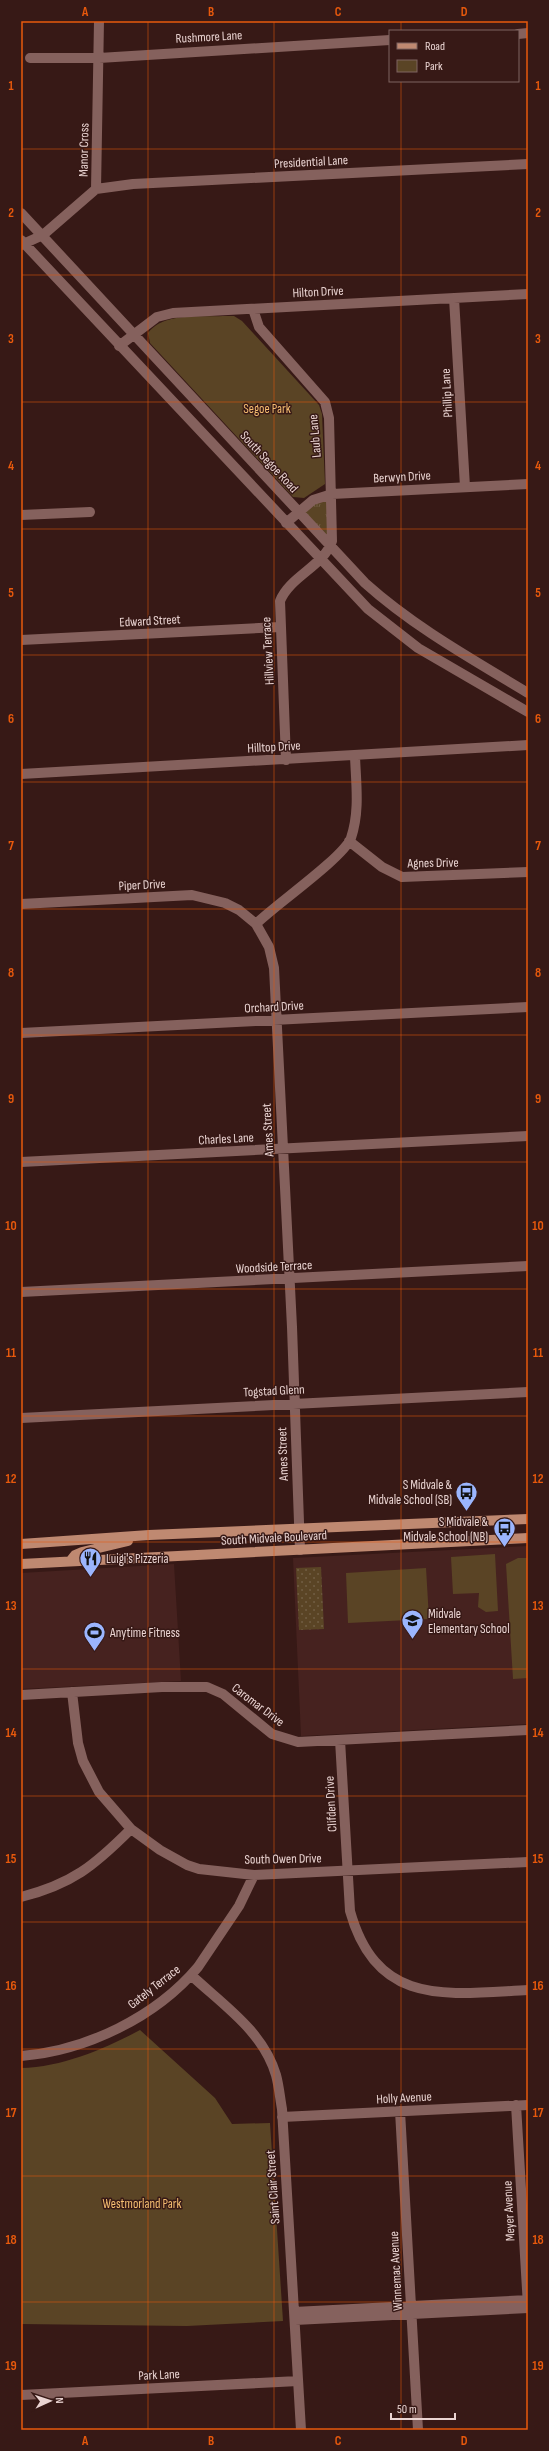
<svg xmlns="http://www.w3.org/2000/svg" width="549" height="2451" viewBox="0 0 549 2451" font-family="'Sofia Sans Condensed',sans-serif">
	<defs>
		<pattern id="grass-tufts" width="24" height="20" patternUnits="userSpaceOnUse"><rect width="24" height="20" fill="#5a4425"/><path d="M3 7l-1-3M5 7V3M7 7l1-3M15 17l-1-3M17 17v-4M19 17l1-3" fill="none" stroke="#725e44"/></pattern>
		<pattern id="garden-dots" width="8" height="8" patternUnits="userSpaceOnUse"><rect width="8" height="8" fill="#5a4425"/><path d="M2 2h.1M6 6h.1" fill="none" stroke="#725e44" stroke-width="1.8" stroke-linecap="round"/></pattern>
	</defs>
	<rect width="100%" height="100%" fill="#371916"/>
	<path fill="#46221f" d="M 528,1546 L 528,1724 L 301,1736 L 293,1558 Z
		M 174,1564 L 181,1681 L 21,1689 L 21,1573 Z"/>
	<path fill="url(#grass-tufts)" d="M 327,495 L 332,541 L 298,511 Z"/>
	<path fill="#5a4425" d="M 223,316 L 234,316 L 242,321 L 319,405 L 322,414 L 325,484 L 304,498 L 293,497 L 150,343 L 148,333 C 163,312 201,317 223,316 Z
		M 495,1554 L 498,1611 L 486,1612 L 478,1607 L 479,1593 L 453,1594 L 451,1557 Z
		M 518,1558 L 528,1558 L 528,1678 L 513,1679 L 506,1564 Z
		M 426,1568 L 429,1619 L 348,1623 L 346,1573 Z
		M 140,2030 L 215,2098 L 232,2124 L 270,2123 L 283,2321 L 187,2326 L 21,2324 L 21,2068 C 63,2067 104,2049 140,2030 Z"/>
	<path fill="url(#garden-dots)" d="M 321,1567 L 324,1629 L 299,1630 L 296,1568 Z"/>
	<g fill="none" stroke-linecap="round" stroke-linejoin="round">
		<path stroke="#85615d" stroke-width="10" d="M 518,34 L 528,33
			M 30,58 L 99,58 L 390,40
			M 96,189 L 133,184 L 528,164
			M 21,213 L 365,583 C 414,627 472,659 528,693
			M 21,240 L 368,609 L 418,648 L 528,712
			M 21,245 L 43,235 L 96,189 L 99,21
			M 454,298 L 465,487
			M 253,309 L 259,327 L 325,402 L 329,418 L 332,541 C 324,566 290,576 280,601 L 286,760
			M 119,346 L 157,317 L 173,313 L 528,294
			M 21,515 L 90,512
			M 286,523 L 313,500 L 332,494 L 528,484
			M 21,640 L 280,627
			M 21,774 L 528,745
			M 349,841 L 382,867 L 402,877 L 528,872
			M 21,904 L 192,895 L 225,903 L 239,910 L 256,924
			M 21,1033 L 528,1007
			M 21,1162 L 528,1136
			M 21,1292 L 528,1266
			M 21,1418 L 528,1392
			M 300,1550 L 292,1327 L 274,968 L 269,947 L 256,924 C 275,905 343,858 351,838 C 360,811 356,784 355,756
			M 72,1692 L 78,1743 L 83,1761 L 99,1792 L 131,1829 L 160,1850 L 187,1865 L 199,1869 L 254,1875 L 528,1862
			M 21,1695 L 162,1687 L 207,1687 L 223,1694 L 272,1734 L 298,1742 L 528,1730
			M 340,1740 L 350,1911 C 377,2008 448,1994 528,1990
			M 21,1897 C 72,1884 94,1866 131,1829
			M 191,1975 C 223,2005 263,2031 276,2075 C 279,2086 280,2098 282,2109 L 301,2430
			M 21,2056 C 86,2051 156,2017 198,1967 L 239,1906 L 254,1875
			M 516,2105 L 528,2306
			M 400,2111 L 418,2430
			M 282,2117 L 528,2105
			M 294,2312 L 528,2300
			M 295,2320 L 528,2308
			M 21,2395 L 298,2381"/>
		<path stroke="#bf8971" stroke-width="10" d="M 21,1544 L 149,1535 L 528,1519
			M 71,1560 L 75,1555 L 82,1552 L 128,1541
			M 21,1564 L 528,1538"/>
	</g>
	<path fill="none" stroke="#e8590c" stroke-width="1" stroke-opacity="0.55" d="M 148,21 L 148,2430M 274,21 L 274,2430M 401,21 L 401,31M 401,81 L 401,2430M 21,149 L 528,149M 21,275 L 528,275M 21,402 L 528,402M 21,529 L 528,529M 21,655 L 528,655M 21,782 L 528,782M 21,909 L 528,909M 21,1035 L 528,1035M 21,1162 L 528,1162M 21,1289 L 528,1289M 21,1416 L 528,1416M 21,1542 L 528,1542M 21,1669 L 528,1669M 21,1796 L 528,1796M 21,1922 L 528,1922M 21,2049 L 528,2049M 21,2176 L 528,2176M 21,2302 L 528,2302"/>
	<defs>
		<symbol id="bus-pin" viewBox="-11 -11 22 30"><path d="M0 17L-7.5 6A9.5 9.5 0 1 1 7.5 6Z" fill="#9bb5fd" stroke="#371916"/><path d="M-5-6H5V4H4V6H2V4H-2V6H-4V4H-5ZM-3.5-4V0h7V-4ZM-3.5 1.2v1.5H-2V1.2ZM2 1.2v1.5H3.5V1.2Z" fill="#111"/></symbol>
		<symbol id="restaurant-pin" viewBox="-11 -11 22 30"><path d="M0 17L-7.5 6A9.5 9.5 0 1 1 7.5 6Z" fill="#9bb5fd" stroke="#371916"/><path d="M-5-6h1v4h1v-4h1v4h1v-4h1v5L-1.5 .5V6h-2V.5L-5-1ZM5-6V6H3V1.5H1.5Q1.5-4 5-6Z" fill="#111"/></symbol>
		<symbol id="school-pin" viewBox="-11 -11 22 30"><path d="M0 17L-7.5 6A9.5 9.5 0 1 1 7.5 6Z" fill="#9bb5fd" stroke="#371916"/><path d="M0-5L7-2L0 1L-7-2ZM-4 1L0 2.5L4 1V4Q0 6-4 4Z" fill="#111"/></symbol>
		<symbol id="stadium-pin" viewBox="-11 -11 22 30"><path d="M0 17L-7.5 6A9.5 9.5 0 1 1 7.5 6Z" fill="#9bb5fd" stroke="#371916"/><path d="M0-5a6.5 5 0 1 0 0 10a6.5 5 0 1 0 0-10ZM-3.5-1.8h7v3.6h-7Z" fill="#111"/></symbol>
	</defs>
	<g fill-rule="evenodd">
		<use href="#bus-pin" x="454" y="1480" width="25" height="34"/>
		<use href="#bus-pin" x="492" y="1516" width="25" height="34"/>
		<use href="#restaurant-pin" x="78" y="1546" width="25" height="34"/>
		<use href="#school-pin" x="400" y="1608" width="25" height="34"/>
		<use href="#stadium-pin" x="82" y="1620" width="25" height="34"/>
	</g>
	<g text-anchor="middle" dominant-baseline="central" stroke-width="3" stroke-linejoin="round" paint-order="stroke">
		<g font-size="13" fill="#ead4d2" stroke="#371916">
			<text transform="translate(209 37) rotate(-3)">Rushmore Lane</text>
			<text transform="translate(84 150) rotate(-89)">Manor Cross</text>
			<text transform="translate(311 162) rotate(-3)">Presidential Lane</text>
			<text transform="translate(318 292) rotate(-3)">Hilton Drive</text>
			<text transform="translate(447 393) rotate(-93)">Phillip Lane</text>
			<text transform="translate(315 436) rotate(-95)">Laub Lane</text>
			<text transform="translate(269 462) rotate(47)">South Segoe Road</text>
			<text transform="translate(402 477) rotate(-3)">Berwyn Drive</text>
			<text transform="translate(150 621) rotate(-3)">Edward Street</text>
			<text transform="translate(268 651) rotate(-93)">Hillview Terrace</text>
			<text transform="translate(274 747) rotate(-3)">Hilltop Drive</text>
			<text transform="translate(433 863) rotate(-1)">Agnes Drive</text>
			<text transform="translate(142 885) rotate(-3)">Piper Drive</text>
			<text transform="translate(274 1007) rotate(-3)">Orchard Drive</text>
			<text transform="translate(268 1130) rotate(-93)">Ames Street</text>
			<text transform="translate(226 1139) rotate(-3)">Charles Lane</text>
			<text transform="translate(274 1267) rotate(-3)">Woodside Terrace</text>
			<text transform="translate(274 1391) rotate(-3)">Togstad Glenn</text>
			<text transform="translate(283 1454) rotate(-92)">Ames Street</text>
			<text transform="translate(274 1538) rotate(-3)">South Midvale Boulevard</text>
			<text transform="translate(258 1705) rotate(37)">Caromar Drive</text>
			<text transform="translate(331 1804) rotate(-93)">Clifden Drive</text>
			<text transform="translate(283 1859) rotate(-1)">South Owen Drive</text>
			<text transform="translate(154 1987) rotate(-38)">Gately Terrace</text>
			<text transform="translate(404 2098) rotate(-3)">Holly Avenue</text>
			<text transform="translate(273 2187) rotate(-94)">Saint Clair Street</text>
			<text transform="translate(509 2211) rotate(-93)">Meyer Avenue</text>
			<text transform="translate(396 2271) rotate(-93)">Winnemac Avenue</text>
			<text transform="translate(159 2375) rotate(-3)">Park Lane</text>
		</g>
		<g font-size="13" fill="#f7bf72" stroke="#371916">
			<text x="267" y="409">Segoe Park</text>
			<text x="142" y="2204">Westmorland Park</text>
		</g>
		<g font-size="13" fill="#ead4d2" stroke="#371916" text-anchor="start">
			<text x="452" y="1485" text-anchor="end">S Midvale &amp;<tspan x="452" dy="15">Midvale School (SB)</tspan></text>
			<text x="488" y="1522" text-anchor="end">S Midvale &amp;<tspan x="488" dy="15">Midvale School (NB)</tspan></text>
			<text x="106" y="1559">Luigi's Pizzeria</text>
			<text x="428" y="1614">Midvale<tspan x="428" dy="15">Elementary School</tspan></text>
			<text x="110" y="1633">Anytime Fitness</text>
		</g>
	</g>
	<rect width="549" height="2451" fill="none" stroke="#371916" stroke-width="44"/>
	<rect x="389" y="30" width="130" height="52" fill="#371916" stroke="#7f6461"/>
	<rect x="397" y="43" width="20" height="6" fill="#bf8971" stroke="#7f6461"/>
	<text x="425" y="50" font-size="12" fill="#ead4d2">Road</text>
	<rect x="397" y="60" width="20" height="12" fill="#5a4425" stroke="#7f6461"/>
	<text x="425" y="70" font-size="12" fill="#ead4d2">Park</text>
	<g transform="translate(50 2401) rotate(87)" stroke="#371916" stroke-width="3" paint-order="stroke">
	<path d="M0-3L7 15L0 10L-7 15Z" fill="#ead4d2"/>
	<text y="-6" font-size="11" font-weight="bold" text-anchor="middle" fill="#ead4d2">N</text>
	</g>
	<path d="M391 2413v6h64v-6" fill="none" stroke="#ead4d2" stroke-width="2"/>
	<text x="397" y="2413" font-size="12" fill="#ead4d2" stroke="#371916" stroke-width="3" paint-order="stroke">50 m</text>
	<rect x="22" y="22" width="505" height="2407" fill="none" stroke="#e8590c" stroke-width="1.5"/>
	<g font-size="13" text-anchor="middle" font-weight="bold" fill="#e8590c">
		<text x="85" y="16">A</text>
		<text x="211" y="16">B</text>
		<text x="338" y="16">C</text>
		<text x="464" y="16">D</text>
		<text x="11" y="90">1</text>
		<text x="538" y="90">1</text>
		<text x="11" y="217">2</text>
		<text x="538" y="217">2</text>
		<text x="11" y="343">3</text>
		<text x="538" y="343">3</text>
		<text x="11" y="470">4</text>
		<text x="538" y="470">4</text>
		<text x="11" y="597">5</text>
		<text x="538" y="597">5</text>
		<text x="11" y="723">6</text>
		<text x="538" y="723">6</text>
		<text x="11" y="850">7</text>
		<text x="538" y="850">7</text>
		<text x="11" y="977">8</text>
		<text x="538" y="977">8</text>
		<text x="11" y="1103">9</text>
		<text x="538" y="1103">9</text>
		<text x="11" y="1230">10</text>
		<text x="538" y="1230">10</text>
		<text x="11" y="1357">11</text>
		<text x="538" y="1357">11</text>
		<text x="11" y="1483">12</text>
		<text x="538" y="1483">12</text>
		<text x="11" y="1610">13</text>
		<text x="538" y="1610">13</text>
		<text x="11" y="1737">14</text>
		<text x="538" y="1737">14</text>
		<text x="11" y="1863">15</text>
		<text x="538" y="1863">15</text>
		<text x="11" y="1990">16</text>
		<text x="538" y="1990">16</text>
		<text x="11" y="2117">17</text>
		<text x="538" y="2117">17</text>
		<text x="11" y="2244">18</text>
		<text x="538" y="2244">18</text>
		<text x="11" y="2370">19</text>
		<text x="538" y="2370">19</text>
		<text x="85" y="2445">A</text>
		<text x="211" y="2445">B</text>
		<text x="338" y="2445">C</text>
		<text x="464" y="2445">D</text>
	</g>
</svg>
